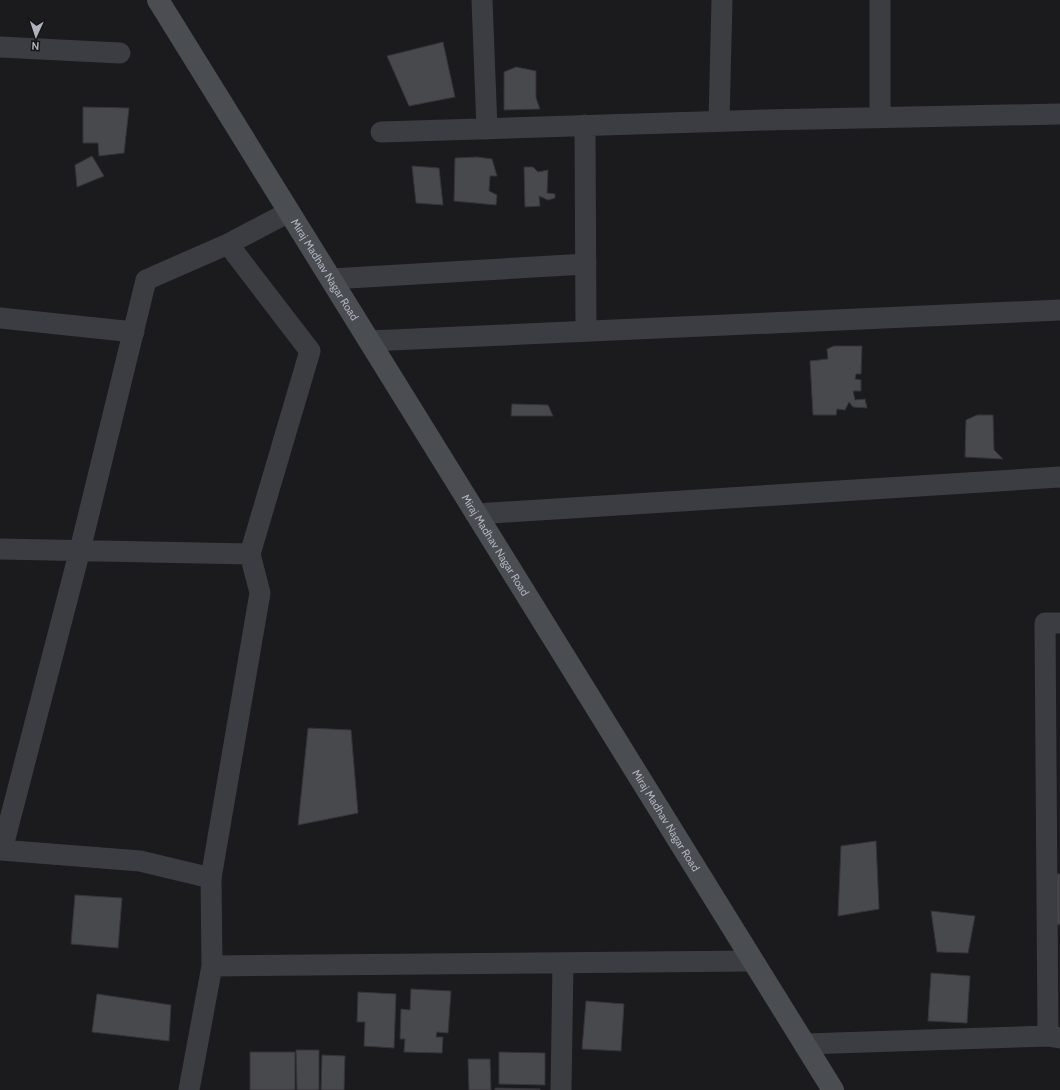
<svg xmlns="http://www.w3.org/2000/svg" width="1060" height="1090" viewBox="0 0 1060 1090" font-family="Cabin,sans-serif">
	<rect width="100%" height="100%" fill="#1b1b1d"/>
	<path fill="#48494d" stroke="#353539" d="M 443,42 L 455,97 L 409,106 L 387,56 Z
		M 516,67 L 536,71 L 536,98 L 540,109 L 504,110 L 504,72 Z
		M 83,107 L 129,108 L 124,153 L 99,156 L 98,143 L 83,143 Z
		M 92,156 L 104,176 L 77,187 L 75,165 Z
		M 477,157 L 492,159 L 497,176 L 490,176 L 489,191 L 497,195 L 496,205 L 454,201 L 455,158 Z
		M 412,166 L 439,168 L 443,205 L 416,203 Z
		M 524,167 L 533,167 L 538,172 L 548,170 L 547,193 L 555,194 L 555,198 L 548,200 L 539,196 L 540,206 L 525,207 Z
		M 834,346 L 862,346 L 861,374 L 856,374 L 855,379 L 861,380 L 861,391 L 853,391 L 855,400 L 865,399 L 867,408 L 853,407 L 849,402 L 845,410 L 837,409 L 836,415 L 813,415 L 810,361 L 828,359 L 827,349 Z
		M 512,404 L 548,405 L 553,416 L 511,416 Z
		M 977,415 L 993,415 L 994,450 L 1003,459 L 965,457 L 966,420 Z
		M 308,728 L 351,730 L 358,813 L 298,825 Z
		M 876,841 L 879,909 L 838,916 L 841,846 Z
		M 1057,874 L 1060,874 L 1060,925 L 1055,924 Z
		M 75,895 L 122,898 L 118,948 L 71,944 Z
		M 931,911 L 975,916 L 968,953 L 937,952 Z
		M 931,973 L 970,976 L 967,1023 L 928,1021 Z
		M 411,989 L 451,991 L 448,1033 L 437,1032 L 436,1037 L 443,1037 L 442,1053 L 404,1052 L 405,1039 L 400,1039 L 401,1009 L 410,1010 Z
		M 358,992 L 396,994 L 394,1048 L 364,1046 L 365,1022 L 357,1022 Z
		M 97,994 L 171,1005 L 169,1041 L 92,1032 Z
		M 586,1001 L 624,1004 L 621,1051 L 582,1049 Z
		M 296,1050 L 319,1050 L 319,1090 L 297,1090 Z
		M 250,1052 L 295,1052 L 295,1090 L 250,1090 Z
		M 499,1052 L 545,1053 L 545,1085 L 499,1084 Z
		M 322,1055 L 345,1056 L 344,1090 L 321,1090 Z
		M 468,1059 L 490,1059 L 491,1090 L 469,1090 Z
		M 495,1088 L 540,1089 L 540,1090 L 495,1090 Z"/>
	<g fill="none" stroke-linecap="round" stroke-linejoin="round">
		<path stroke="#3c3d42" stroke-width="21" d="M 482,0 L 487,129
			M 880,0 L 880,117
			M 0,47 L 120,53
			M 719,121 L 722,0
			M 585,125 L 586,331
			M 381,132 L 764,120 L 1060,114
			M 331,279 L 586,264
			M 0,318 L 134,332
			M 369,341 L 1060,310
			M 476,514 L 1060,477
			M 0,549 L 250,554
			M 0,850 L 140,861 L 211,878 L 212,966 L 189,1090
			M 2,850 L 80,550 L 146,280 L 228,244 L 289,212
			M 211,878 L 260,593 L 250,554 L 310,351 L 228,244
			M 212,966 L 752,961
			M 1048,1036 L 1045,623 L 1060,623
			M 805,1044 L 1048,1036 L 1060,1038
			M 561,1090 L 563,963"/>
		<path stroke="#4a4d52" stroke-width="22" id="s1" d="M 158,0 L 833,1090"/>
	</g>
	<g text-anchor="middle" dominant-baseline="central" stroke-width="3.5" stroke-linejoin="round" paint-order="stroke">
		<g font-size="11" fill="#aeb3bc" stroke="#161618">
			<text stroke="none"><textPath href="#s1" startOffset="317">Miraj Madhav Nagar Road</textPath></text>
			<text stroke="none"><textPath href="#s1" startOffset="641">Miraj Madhav Nagar Road</textPath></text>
			<text stroke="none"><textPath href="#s1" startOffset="965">Miraj Madhav Nagar Road</textPath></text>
		</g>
	</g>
	<g transform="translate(36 36) rotate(183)" stroke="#161618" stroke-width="3" paint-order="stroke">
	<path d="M0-3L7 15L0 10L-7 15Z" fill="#aeb3bc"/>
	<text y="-6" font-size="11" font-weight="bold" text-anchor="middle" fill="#aeb3bc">N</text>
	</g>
</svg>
